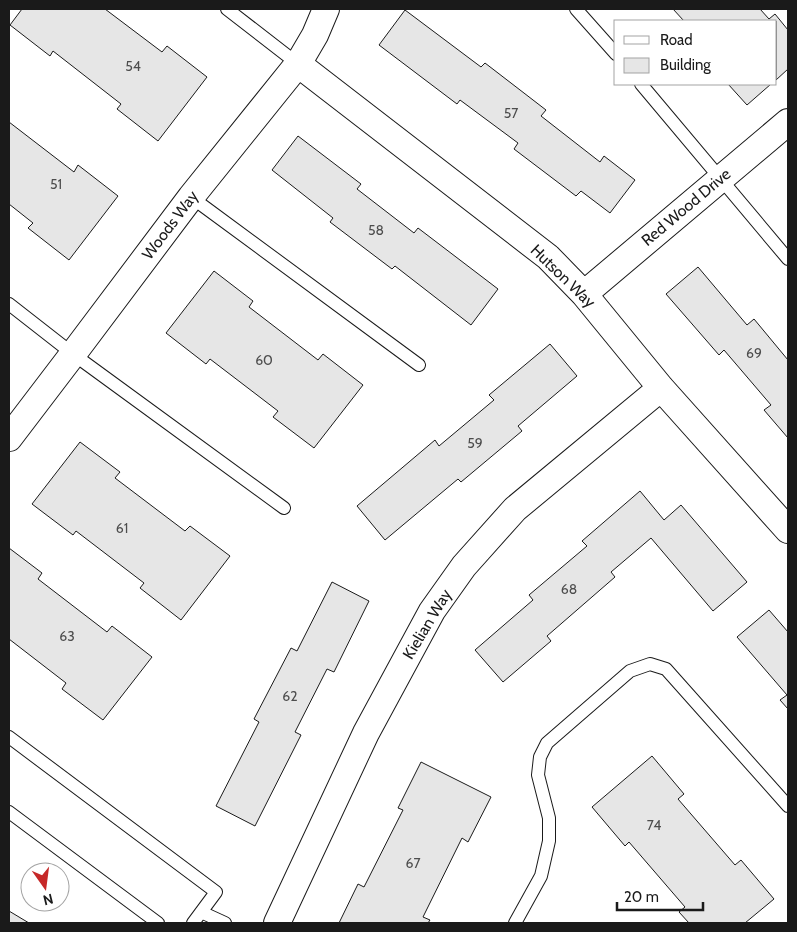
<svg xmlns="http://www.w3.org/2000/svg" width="797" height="932" viewBox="0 0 797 932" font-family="Cabin,sans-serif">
	<rect width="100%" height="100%" fill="#fff"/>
	<path fill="#e6e6e6" stroke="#1a1a1a" d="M 22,9 L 105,9 L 162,52 L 167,46 L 207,77 L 158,141 L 117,109 L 121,104 L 53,51 L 50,56 L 10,25 Z
		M 673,9 L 760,9 L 769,19 L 775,14 L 788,30 L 788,69 L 776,80 L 776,21 L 684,21 Z
		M 405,10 L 481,67 L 485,63 L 546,110 L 541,116 L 600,162 L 604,156 L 635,180 L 610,213 L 581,191 L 576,196 L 514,149 L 518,143 L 460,100 L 457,104 L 379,45 Z
		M 728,84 L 771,84 L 747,105 Z
		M 9,122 L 74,172 L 78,165 L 118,196 L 69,260 L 28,228 L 33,223 L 9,204 Z
		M 298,136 L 361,184 L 357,189 L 414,233 L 418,228 L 498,289 L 471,325 L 395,266 L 392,269 L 330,222 L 333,218 L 272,170 Z
		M 698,267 L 747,325 L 754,319 L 788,360 L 788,438 L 764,410 L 771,405 L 724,350 L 719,355 L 666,294 Z
		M 214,271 L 253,301 L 249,307 L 318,360 L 323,354 L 363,385 L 314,448 L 273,417 L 278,411 L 210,359 L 206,364 L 166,333 Z
		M 550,344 L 577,376 L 518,426 L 522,431 L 461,482 L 458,479 L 385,540 L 357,506 L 435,440 L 439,446 L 494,400 L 489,395 Z
		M 80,442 L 120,472 L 115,478 L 185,531 L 190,526 L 230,556 L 181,620 L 140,588 L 144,583 L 76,531 L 73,535 L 32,504 Z
		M 640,491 L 664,520 L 681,505 L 747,582 L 713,611 L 651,538 L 611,572 L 615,577 L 547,636 L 551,641 L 503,682 L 475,650 L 533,600 L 529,595 L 587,546 L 582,541 Z
		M 9,548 L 42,573 L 38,579 L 107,632 L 112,626 L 152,657 L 103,720 L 62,689 L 66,683 L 9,639 Z
		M 332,582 L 369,601 L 334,672 L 327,669 L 295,732 L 301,735 L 255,826 L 216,806 L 259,722 L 254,719 L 291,648 L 297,651 Z
		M 769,610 L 788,632 L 788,709 L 780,700 L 787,695 L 737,637 Z
		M 652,756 L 684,794 L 678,799 L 735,865 L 741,860 L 774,899 L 745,923 L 689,923 L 679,912 L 685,907 L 629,842 L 625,846 L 592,807 Z
		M 421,762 L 491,797 L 468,842 L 462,838 L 423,917 L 430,920 L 428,923 L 339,923 L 358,884 L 364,887 L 403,810 L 398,808 Z
		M 9,911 L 29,923 L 9,923 Z"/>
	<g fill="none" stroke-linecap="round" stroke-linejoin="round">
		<defs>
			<path id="service" d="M 227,9 L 298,64
				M 576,9 L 616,54
				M 641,84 L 788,259
				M 191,197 L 419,365
				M 9,304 L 73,354 L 284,508
				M 9,737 L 216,892 L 193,923
				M 9,812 L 158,923
				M 201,912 L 225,923
				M 515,923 L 541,876 L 549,841 L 549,818 L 538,775 L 540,757 L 547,743 L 630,671 L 650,664 L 666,669 L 788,806"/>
			<path id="minor" d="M 298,64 L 548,257 L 584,294 L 661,388 L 788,530
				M 584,294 L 788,122
				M 9,438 L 73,354 L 191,197 L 298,64 L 315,35 L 326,9
				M 277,923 L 366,733 L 432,611 L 464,566 L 515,509 L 661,388"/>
		</defs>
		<use href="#service" stroke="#1a1a1a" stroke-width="14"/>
		<use href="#minor" stroke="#1a1a1a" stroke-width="28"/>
		<use href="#service" stroke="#fff" stroke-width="12"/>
		<use href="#minor" stroke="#fff" stroke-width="26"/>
	</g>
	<g text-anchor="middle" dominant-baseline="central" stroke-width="4" stroke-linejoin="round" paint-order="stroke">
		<g font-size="14" fill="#4d4d4d">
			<text x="133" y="66">54</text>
			<text x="511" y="113">57</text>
			<text x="56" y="184">51</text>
			<text x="376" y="230">58</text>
			<text x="754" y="353">69</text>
			<text x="264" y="360">60</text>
			<text x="475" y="443">59</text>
			<text x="122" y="528">61</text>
			<text x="569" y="589">68</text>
			<text x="67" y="636">63</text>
			<text x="290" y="696">62</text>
			<text x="654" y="825">74</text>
			<text x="413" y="863">67</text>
		</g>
		<g font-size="16" fill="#1a1a1a" stroke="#fff">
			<text transform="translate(686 207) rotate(-40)">Red Wood Drive</text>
			<text transform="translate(170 225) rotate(-53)">Woods Way</text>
			<text transform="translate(563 276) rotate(44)">Hutson Way</text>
			<text transform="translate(427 624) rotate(-59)">Kielian Way</text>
		</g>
	</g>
	<rect width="797" height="932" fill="none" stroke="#1a1a1a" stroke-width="20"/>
	<rect x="614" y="20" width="162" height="65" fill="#ffffff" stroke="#a3a3a3"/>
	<rect x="624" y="36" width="25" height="8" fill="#ffffff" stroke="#a3a3a3"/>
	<text x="660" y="45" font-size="15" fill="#1a1a1a">Road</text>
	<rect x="624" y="58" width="25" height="15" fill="#e6e6e6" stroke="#a3a3a3"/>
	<text x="660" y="70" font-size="15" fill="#1a1a1a">Building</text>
	<g transform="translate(45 887) rotate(166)"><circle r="24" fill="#ffffff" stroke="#a3a3a3"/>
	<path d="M0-4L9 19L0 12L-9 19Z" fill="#c62828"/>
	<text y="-8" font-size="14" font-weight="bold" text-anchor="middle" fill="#1a1a1a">N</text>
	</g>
	<path d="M617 902v8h86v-8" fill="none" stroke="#1a1a1a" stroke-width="2.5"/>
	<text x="624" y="902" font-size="15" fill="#1a1a1a" stroke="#ffffff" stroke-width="4" paint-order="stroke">20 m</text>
</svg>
